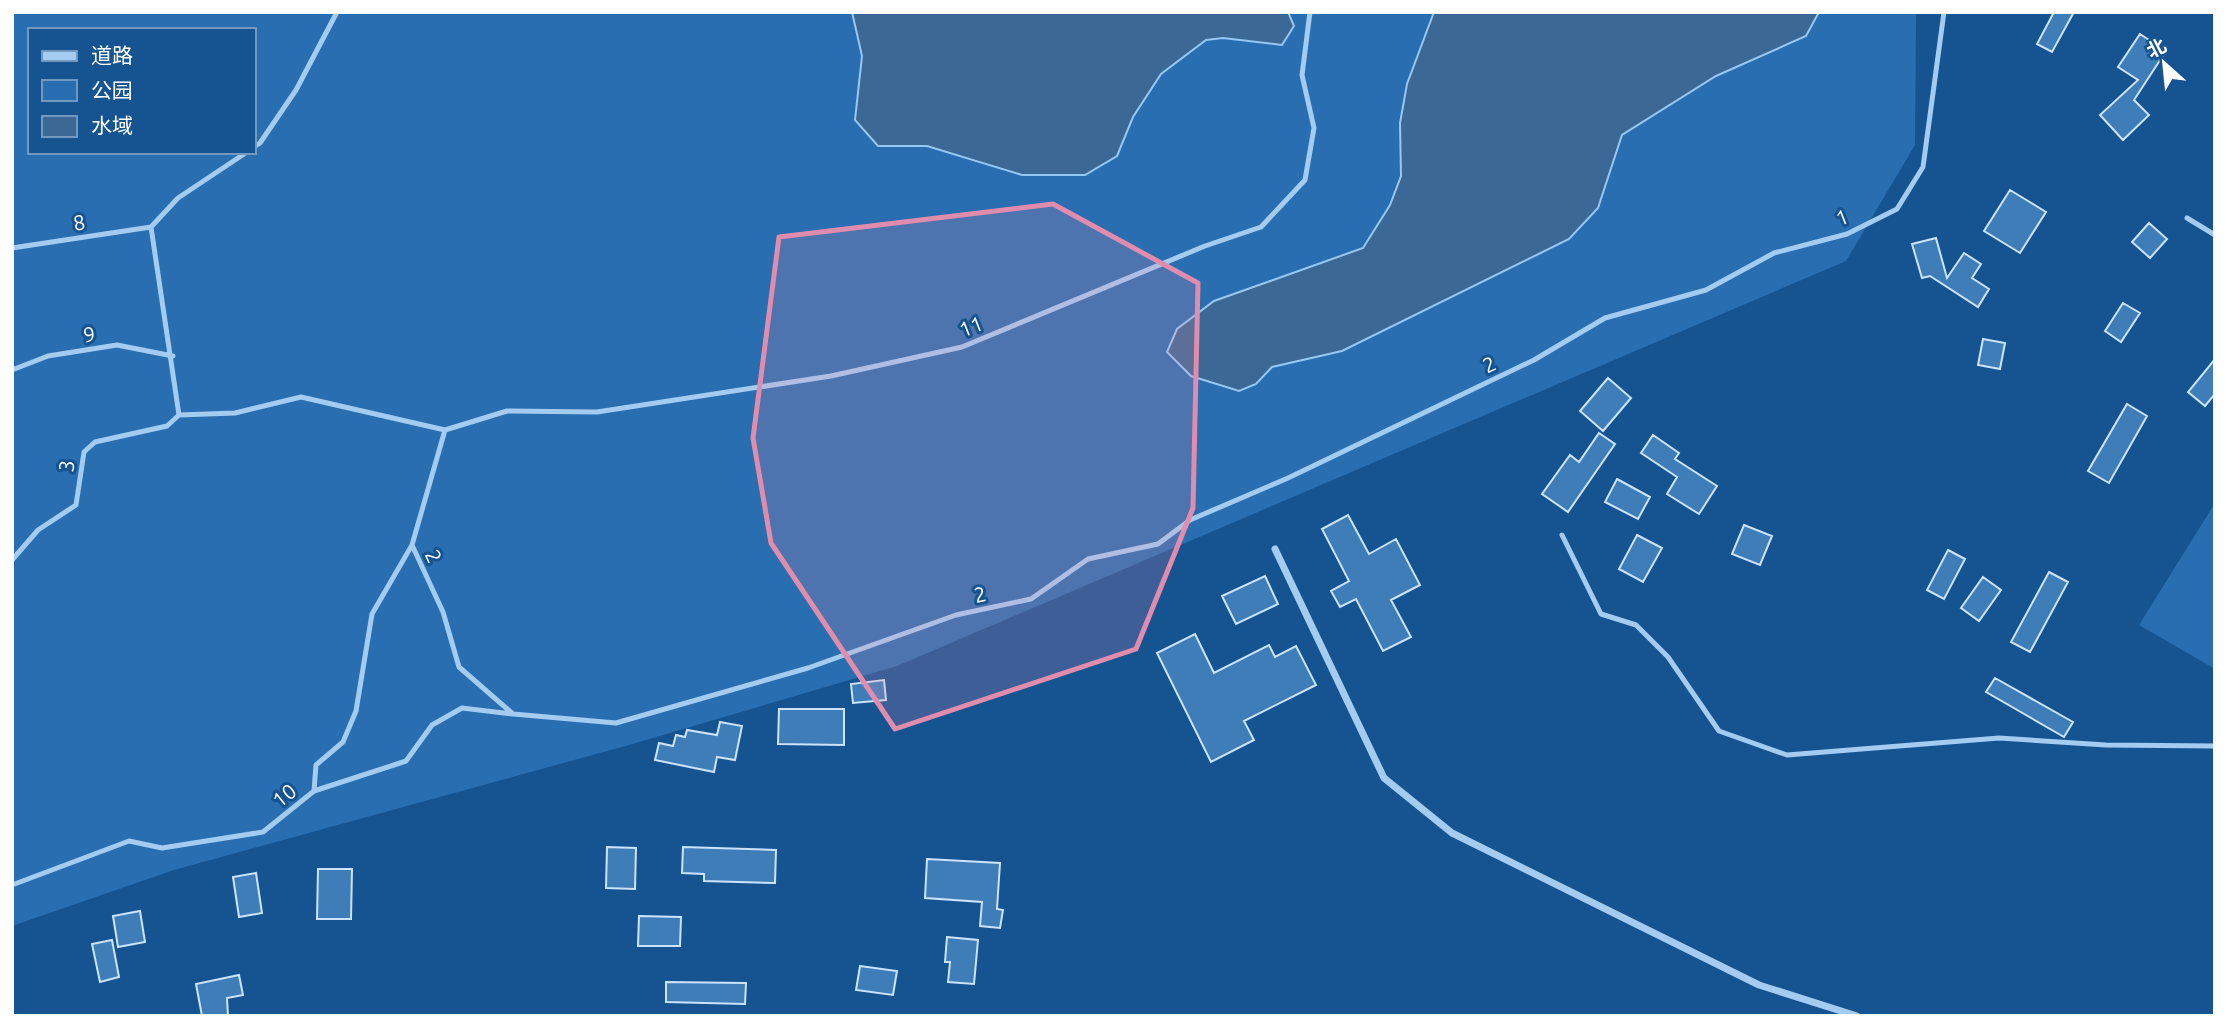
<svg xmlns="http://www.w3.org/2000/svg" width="2227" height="1028" viewBox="0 0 2227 1028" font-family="Ubuntu,'Noto Sans SC',sans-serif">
	<rect width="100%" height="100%" fill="#165391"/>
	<path fill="#296eb0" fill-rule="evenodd" d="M 12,12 L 1916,12 L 1915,145 L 1846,261 L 897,666 L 629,745 L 174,870 L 12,926 ZM 30,30 L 254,30 L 254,152 L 30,152 Z
		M 2215,503 L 2215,669 L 2139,625 Z"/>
	<path fill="#3b6894" stroke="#97c7f3" stroke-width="2" d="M 852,12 L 1288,12 L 1294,26 L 1282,45 L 1223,38 L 1206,40 L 1161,74 L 1133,117 L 1117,156 L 1085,175 L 1022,175 L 927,146 L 878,146 L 855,120 L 862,56 Z
		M 1434,12 L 1819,12 L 1806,36 L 1716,76 L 1622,135 L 1598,208 L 1569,239 L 1342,351 L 1272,367 L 1256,384 L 1239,391 L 1191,376 L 1167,352 L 1177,329 L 1214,301 L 1363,248 L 1390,205 L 1401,176 L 1400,123 L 1407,84 Z"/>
	<path fill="#3f7db9" stroke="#cbe4fb" stroke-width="2" d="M 2054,12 L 2074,12 L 2052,52 L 2037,44 Z
		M 2140,34 L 2166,51 L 2134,100 L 2149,115 L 2123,140 L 2100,115 L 2138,80 L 2118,67 Z
		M 2010,190 L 2046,212 L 2020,253 L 1984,231 Z
		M 2149,223 L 2167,239 L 2150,258 L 2132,242 Z
		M 1936,238 L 1947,278 L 1964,253 L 1981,264 L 1972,278 L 1989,289 L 1978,307 L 1930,276 L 1922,278 L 1912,244 Z
		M 2123,303 L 2140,313 L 2121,342 L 2105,331 Z
		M 1983,339 L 2005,343 L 2000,369 L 1978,365 Z
		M 2215,359 L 2215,394 L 2205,406 L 2188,392 Z
		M 1608,378 L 1631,398 L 1603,431 L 1580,411 Z
		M 2127,404 L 2147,416 L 2109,483 L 2088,471 Z
		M 1599,433 L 1615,444 L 1568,512 L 1542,494 L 1570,455 L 1579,462 Z
		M 1653,435 L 1679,453 L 1675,459 L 1717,486 L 1699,514 L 1667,494 L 1677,477 L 1641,453 Z
		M 1617,479 L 1650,497 L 1638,519 L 1605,502 Z
		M 1348,515 L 1369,554 L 1396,539 L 1420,585 L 1391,600 L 1411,637 L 1383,651 L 1356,599 L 1340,607 L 1331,591 L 1349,581 L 1322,529 Z
		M 1744,525 L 1772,536 L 1760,565 L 1732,554 Z
		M 1637,535 L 1662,548 L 1643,582 L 1619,569 Z
		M 1948,550 L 1965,559 L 1944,599 L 1927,590 Z
		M 2049,572 L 2068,582 L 2030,652 L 2011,642 Z
		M 1265,576 L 1278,604 L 1236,624 L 1222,596 Z
		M 1983,577 L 2001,590 L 1979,621 L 1961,608 Z
		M 1195,634 L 1214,673 L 1269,645 L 1275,657 L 1296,646 L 1316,685 L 1244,721 L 1254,740 L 1211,762 L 1157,653 Z
		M 1995,678 L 2073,722 L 2064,737 L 1986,692 Z
		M 884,680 L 886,700 L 853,703 L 851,684 Z
		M 779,709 L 844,709 L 844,745 L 778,744 Z
		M 720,722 L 742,726 L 735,760 L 717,757 L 714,772 L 655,760 L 659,743 L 673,746 L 676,735 L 685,737 L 687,730 L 717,735 Z
		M 607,847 L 636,848 L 635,889 L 606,888 Z
		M 683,847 L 776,850 L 775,883 L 704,881 L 704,874 L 682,873 Z
		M 927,859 L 1000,863 L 997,909 L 1003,910 L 1000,928 L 980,926 L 982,902 L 925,898 Z
		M 318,869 L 352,869 L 351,919 L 317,919 Z
		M 256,873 L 262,913 L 239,917 L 233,877 Z
		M 140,911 L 145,942 L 118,947 L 113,916 Z
		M 639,916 L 681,917 L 680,946 L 638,946 Z
		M 947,937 L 978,940 L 974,984 L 948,982 L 950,962 L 945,962 Z
		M 112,940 L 119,977 L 100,982 L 92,944 Z
		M 860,966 L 897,971 L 893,995 L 856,990 Z
		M 239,975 L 243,995 L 227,998 L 228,1016 L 202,1016 L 196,984 Z
		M 666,982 L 746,983 L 745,1004 L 666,1002 Z"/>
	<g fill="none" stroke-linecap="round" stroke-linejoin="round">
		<path stroke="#a4cbf0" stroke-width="5" d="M 254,147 L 260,143 L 296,90 L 337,12
			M 2187,218 L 2215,235
			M 151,227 L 179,415
			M 151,227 L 178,198 L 247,152
			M 12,248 L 151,227
			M 12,370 L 48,356 L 117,345 L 173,356
			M 179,415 L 235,413 L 301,397 L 445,430
			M 445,430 L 507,411 L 597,412 L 831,376 L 962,347 L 1205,246 L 1261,227 L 1305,180 L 1314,128 L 1302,75 L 1310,12
			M 1562,535 L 1601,614 L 1636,625 L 1668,657 L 1719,731 L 1787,755 L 1999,738 L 2106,745 L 2215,746
			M 412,545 L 443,612 L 459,667 L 513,714 L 616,723 L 808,668 L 956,615 L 1031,599 L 1088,559 L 1158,544 L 1190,520 L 1288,478 L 1534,360 L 1605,318 L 1706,290 L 1774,253 L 1847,234 L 1897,209 L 1923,167 L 1944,12
			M 12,560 L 38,530 L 76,505 L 84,452 L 95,442 L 167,426 L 179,415
			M 314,791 L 406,761 L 432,725 L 462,708 L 513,714
			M 12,885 L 129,841 L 162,848 L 263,832 L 314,791 L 316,765 L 343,742 L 356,711 L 372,614 L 412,545 L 445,430"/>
		<path stroke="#a4cbf0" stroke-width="7" d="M 1275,549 L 1384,778 L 1452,833 L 1759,985 L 1857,1016"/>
	</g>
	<path fill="#e08cad" fill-opacity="0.2" stroke="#e08cad" stroke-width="5" stroke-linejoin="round" d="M 1053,204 L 1198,283 L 1193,508 L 1136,649 L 895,729 L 771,543 L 753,438 L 779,237 Z"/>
	<g text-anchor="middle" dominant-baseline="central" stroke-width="6" stroke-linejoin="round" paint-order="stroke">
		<g font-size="21" fill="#fff" stroke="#165391">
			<text transform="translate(1842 217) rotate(-21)">1</text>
			<text transform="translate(79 222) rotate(-9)">8</text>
			<text transform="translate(971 326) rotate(-21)">11</text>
			<text transform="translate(89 334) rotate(-9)">9</text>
			<text transform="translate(1489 364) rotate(-25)">2</text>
			<text transform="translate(66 466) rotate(-81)">3</text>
			<text transform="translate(434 556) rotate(65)">2</text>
			<text transform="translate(980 594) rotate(-12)">2</text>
			<text transform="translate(284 795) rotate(-39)">10</text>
		</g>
	</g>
	<rect width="2227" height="1028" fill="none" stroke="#ffffff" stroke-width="28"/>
	<rect x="28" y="28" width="228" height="126" fill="#165391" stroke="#7398bd" stroke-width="2"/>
	<rect x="42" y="51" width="35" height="10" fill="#a4cbf0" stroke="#7398bd" stroke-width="2"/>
	<text x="91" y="63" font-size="21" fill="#ffffff">道路</text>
	<rect x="42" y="80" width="35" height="21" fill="#296eb0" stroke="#7398bd" stroke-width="2"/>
	<text x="91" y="98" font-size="21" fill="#ffffff">公园</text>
	<rect x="42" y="116" width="35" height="21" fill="#3b6894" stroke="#7398bd" stroke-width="2"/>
	<text x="91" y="133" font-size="21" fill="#ffffff">水域</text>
	<g transform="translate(2164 63) rotate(333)" stroke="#165391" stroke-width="5" paint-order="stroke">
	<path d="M0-5L12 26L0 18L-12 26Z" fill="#ffffff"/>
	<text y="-10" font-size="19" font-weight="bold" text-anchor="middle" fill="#ffffff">北</text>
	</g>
</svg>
